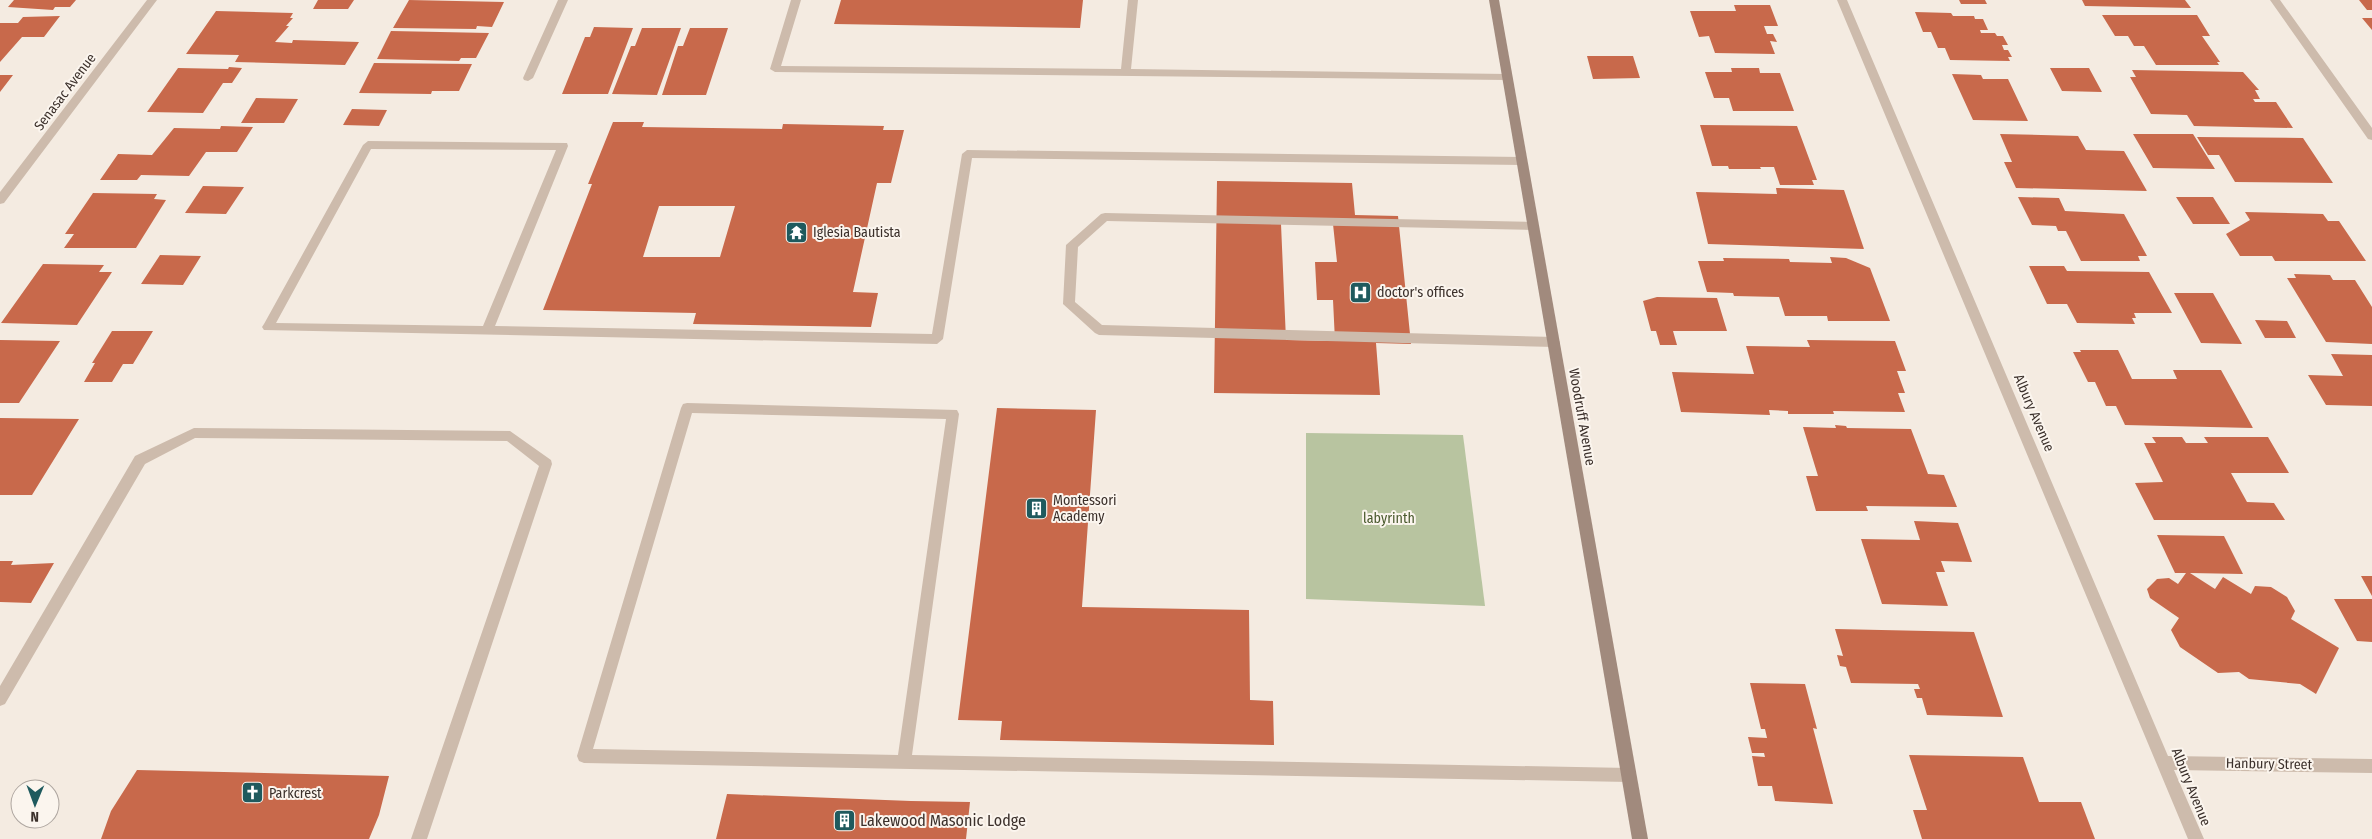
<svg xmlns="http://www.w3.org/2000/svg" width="2372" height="839" viewBox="0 0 2372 839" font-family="'Fira Sans Condensed',sans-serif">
	<rect width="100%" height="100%" fill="#f4ebe1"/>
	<path fill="#b8c4a0" d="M 1306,433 L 1463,435 L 1485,606 L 1306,599 Z"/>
	<path fill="#c8694b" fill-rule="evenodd" d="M 14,0 L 76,0 L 70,7 L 55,7 L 53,10 L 8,7 Z
		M 318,0 L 354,0 L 348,9 L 313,9 Z
		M 409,0 L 504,2 L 492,27 L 477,26 L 476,29 L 393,28 Z
		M 841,0 L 1083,0 L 1080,28 L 834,24 Z
		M 1959,0 L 1985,0 L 1987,4 L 1961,4 Z
		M 2082,0 L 2185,0 L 2191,8 L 2085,6 Z
		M 2359,0 L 2372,0 L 2372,10 L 2367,10 Z
		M 1734,5 L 1770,5 L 1778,26 L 1764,26 L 1767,34 L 1773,34 L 1777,42 L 1770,41 L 1775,54 L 1715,53 L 1709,36 L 1699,37 L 1690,11 L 1736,11 Z
		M 216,11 L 293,13 L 290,18 L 293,18 L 286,26 L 289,26 L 275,42 L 292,43 L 293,40 L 359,42 L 345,65 L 235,62 L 239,55 L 186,54 Z
		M 1915,12 L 1951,13 L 1953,16 L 1974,16 L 1975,19 L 1983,19 L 1988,30 L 1980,30 L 1981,33 L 1995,33 L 1997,36 L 2003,36 L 2008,45 L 2002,45 L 2004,50 L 2008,50 L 2012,57 L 2008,57 L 2010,61 L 1950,60 L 1945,48 L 1938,48 L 1931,32 L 1923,32 Z
		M 2102,15 L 2197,15 L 2210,36 L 2202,36 L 2220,62 L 2217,62 L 2219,65 L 2156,65 L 2144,46 L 2134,46 L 2128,36 L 2115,36 Z
		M 60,16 L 44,37 L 22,37 L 0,62 L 0,23 L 18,23 L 23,17 Z
		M 2362,18 L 2372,18 L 2372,30 Z
		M 594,27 L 633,28 L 608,94 L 562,94 L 585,37 L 590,37 Z
		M 642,28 L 681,28 L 657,95 L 612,94 L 631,46 L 635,46 Z
		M 690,28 L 728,28 L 706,95 L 662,95 L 678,46 L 683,46 Z
		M 391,31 L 489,33 L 476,58 L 461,58 L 459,61 L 377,59 Z
		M 1587,56 L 1633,56 L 1640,78 L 1593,79 Z
		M 374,63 L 472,64 L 459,91 L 432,91 L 431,94 L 359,93 Z
		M 229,67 L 242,68 L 232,83 L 223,83 L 203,113 L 147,112 L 178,68 L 228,69 Z
		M 1731,68 L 1759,68 L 1760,73 L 1780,73 L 1794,111 L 1733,111 L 1729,98 L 1714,98 L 1705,72 L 1732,72 Z
		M 2050,68 L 2089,68 L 2102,92 L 2062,91 Z
		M 2132,70 L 2243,72 L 2259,90 L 2255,90 L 2260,99 L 2253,99 L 2255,102 L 2276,102 L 2293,128 L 2194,126 L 2187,115 L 2151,114 L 2130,77 L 2136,77 Z
		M 1952,74 L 1981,75 L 1983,79 L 2008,79 L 2028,121 L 1973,120 Z
		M 0,75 L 13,75 L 0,92 Z
		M 256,98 L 298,99 L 284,123 L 241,123 Z
		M 352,109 L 387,110 L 379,126 L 343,125 Z
		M 613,122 L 644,122 L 642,127 L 782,129 L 783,124 L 884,126 L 883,130 L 904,130 L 891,183 L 877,183 L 853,292 L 878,293 L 871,327 L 693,324 L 696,313 L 543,310 L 592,184 L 588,184 ZM 659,206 L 735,206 L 720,257 L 643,257 Z
		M 1700,125 L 1797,126 L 1817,180 L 1812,180 L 1814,185 L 1780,185 L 1774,167 L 1760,167 L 1761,169 L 1729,169 L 1728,166 L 1712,166 Z
		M 221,126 L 253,127 L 237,152 L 206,152 L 189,176 L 141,175 L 137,180 L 100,180 L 118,154 L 152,155 L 174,128 L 220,129 Z
		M 2000,134 L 2078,136 L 2086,150 L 2124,151 L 2147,191 L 2016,188 L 2004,162 L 2012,162 Z
		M 2133,134 L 2193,134 L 2215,169 L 2153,168 Z
		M 2197,137 L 2303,138 L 2333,183 L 2235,182 L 2219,155 L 2208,155 Z
		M 1217,181 L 1352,183 L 1355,215 L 1398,216 L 1411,344 L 1376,343 L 1380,395 L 1214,393 ZM 1281,224 L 1333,224 L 1337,262 L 1315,262 L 1317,300 L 1333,300 L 1335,341 L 1286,340 Z
		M 203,186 L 244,187 L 226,214 L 185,213 Z
		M 1776,188 L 1844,190 L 1864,249 L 1708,244 L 1696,192 L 1777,194 Z
		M 93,193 L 157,194 L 154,199 L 166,200 L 136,248 L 64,248 L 74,234 L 65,234 Z
		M 2018,197 L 2059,198 L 2065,211 L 2124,214 L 2147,256 L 2138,256 L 2140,261 L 2081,261 L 2066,231 L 2058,231 L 2056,226 L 2032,225 Z
		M 2176,197 L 2213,197 L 2230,224 L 2193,224 Z
		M 2245,212 L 2323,214 L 2328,221 L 2339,221 L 2366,261 L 2275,261 L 2272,256 L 2240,256 L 2226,234 L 2250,220 Z
		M 160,255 L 201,256 L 183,285 L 141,284 Z
		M 1830,257 L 1846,258 L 1870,268 L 1890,321 L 1828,321 L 1827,316 L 1785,316 L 1779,297 L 1734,296 L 1733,293 L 1707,292 L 1698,261 L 1724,261 L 1723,258 L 1789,259 L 1790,262 L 1832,263 Z
		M 43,264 L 104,265 L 99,272 L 112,272 L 77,325 L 1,323 Z
		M 2029,266 L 2064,266 L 2067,271 L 2149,272 L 2172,313 L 2134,313 L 2136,318 L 2132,318 L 2135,324 L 2077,323 L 2067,304 L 2047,304 Z
		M 2294,274 L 2330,275 L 2333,280 L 2355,280 L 2372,307 L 2372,344 L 2326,342 L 2287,278 L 2296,278 Z
		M 2174,293 L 2213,293 L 2242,344 L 2201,343 Z
		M 1657,297 L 1717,298 L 1727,331 L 1673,331 L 1677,345 L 1660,345 L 1656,331 L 1651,331 L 1643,301 Z
		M 2255,320 L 2287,321 L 2296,338 L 2265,338 Z
		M 112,331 L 153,331 L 133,364 L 123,364 L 112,382 L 84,382 L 95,363 L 92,363 Z
		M 0,340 L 60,341 L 19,403 L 0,403 Z
		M 1807,340 L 1895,341 L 1906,371 L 1897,371 L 1905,393 L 1898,393 L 1905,412 L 1833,411 L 1834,414 L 1788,414 L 1788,411 L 1769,410 L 1770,415 L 1681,412 L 1672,372 L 1754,374 L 1746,346 L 1810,347 Z
		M 2080,350 L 2118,350 L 2132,379 L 2177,379 L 2173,370 L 2221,370 L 2253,428 L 2125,425 L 2116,406 L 2106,406 L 2095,382 L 2088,382 L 2073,352 L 2081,352 Z
		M 2331,354 L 2372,355 L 2372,406 L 2326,405 L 2308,375 L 2343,376 Z
		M 997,408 L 1096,410 L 1082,607 L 1249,610 L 1250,700 L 1273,701 L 1274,745 L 1000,740 L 1002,721 L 958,720 Z
		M 0,418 L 79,419 L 32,495 L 0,495 Z
		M 1835,425 L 1846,426 L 1847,428 L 1911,429 L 1928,474 L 1944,475 L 1957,507 L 1866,506 L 1868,511 L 1816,511 L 1806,476 L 1818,476 L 1803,427 L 1836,428 Z
		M 2152,437 L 2182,437 L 2186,443 L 2208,443 L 2204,437 L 2268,437 L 2289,473 L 2231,473 L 2247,502 L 2274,503 L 2285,520 L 2154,520 L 2135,483 L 2163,482 L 2144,443 L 2156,443 Z
		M 1914,521 L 1958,523 L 1972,562 L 1941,561 L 1945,572 L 1936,572 L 1948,606 L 1882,604 L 1861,539 L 1920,540 Z
		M 2157,535 L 2224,536 L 2243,574 L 2190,573 L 2215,589 L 2223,577 L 2251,594 L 2255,586 L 2271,587 L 2287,597 L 2295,611 L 2291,619 L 2339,648 L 2316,694 L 2300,684 L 2249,679 L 2239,672 L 2218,673 L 2180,647 L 2171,630 L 2179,618 L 2150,598 L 2147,589 L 2157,579 L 2169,578 L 2178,584 L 2186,573 L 2175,573 Z
		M 0,561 L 13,561 L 11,565 L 54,563 L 31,603 L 0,602 Z
		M 2361,576 L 2372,576 L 2372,596 Z
		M 2334,599 L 2372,599 L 2372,642 L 2357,641 Z
		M 1835,629 L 1974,632 L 2003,717 L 1927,715 L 1922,698 L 1917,698 L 1914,689 L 1920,689 L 1918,684 L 1851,683 L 1846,667 L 1840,666 L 1837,655 L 1843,656 Z
		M 1750,683 L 1805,684 L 1817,729 L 1813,728 L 1833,804 L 1775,801 L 1772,786 L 1758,786 L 1752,756 L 1765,757 L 1764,753 L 1752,753 L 1748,737 L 1767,738 L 1765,729 L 1761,729 Z
		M 1909,755 L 2023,757 L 2039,802 L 2081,802 L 2095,839 L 1922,839 L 1913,810 L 1927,810 Z
		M 137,770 L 389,776 L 379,815 L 369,839 L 101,839 L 111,811 Z
		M 727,794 L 911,801 L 970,802 L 966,839 L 716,839 Z"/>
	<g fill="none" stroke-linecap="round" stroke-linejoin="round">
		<path fill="#cdbbac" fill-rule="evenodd" d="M 558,0 L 568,0 L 533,78 L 528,81 L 524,80 L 523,78 Z
			M 791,0 L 801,0 L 781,66 L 1121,69 L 1128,0 L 1138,0 L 1131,69 L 1507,74 L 1512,77 L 1507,80 L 775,72 L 770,69 Z
			M 368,141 L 567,143 L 568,146 L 495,326 L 932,334 L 962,154 L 967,150 L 1522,157 L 1527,161 L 1522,165 L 972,158 L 943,339 L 937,344 L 264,330 L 262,327 L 264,324 L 363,145 ZM 371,149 L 556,150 L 483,326 L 276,323 Z
			M 1105,213 L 1533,222 L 1539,226 L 1533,230 L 1107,221 L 1078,247 L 1075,302 L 1102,325 L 1554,337 L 1560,342 L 1554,347 L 1099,335 L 1095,333 L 1063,304 L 1066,245 L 1101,214 Z
			M 687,403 L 957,410 L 959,414 L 912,755 L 1629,768 L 1634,770 L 1636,775 L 1634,780 L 1629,782 L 584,763 L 579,761 L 577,756 L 681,408 L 683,404 ZM 692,413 L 946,419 L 898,755 L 593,749 Z
			M 194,428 L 510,431 L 551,460 L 552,464 L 427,839 L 411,839 L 539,466 L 507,441 L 195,438 L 145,464 L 5,704 L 0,706 L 0,686 L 135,456 Z"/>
		<path fill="#cdbbac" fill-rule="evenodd" d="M 147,0 L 157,0 L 4,203 L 0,204 L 0,192 Z
			M 1837,0 L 1847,0 L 2168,756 L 2372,759 L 2372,773 L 2174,770 L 2204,839 L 2188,839 Z
			M 2270,0 L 2280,0 L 2372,128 L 2372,140 L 2368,139 Z"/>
		<path fill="#a18a7d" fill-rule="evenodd" d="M 1489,0 L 1499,0 L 1648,839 L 1632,839 Z"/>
	</g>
	<defs>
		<symbol id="temple-square" viewBox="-11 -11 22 22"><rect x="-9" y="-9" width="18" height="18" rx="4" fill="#1f5a5e" stroke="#fbf5ee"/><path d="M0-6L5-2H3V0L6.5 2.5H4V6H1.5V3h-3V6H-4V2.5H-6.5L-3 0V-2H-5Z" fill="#fff"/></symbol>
		<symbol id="hospital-square" viewBox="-11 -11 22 22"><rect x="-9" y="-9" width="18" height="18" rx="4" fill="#1f5a5e" stroke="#fbf5ee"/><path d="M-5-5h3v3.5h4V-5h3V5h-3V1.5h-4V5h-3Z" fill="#fff"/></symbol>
		<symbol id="building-square" viewBox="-11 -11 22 22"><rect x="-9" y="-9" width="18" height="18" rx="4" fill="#1f5a5e" stroke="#fbf5ee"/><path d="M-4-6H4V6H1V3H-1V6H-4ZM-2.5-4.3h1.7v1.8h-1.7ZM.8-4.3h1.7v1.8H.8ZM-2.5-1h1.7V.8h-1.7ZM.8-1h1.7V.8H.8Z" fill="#fff"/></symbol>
		<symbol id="church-square" viewBox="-11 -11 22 22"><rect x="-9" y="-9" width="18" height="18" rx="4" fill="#1f5a5e" stroke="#fbf5ee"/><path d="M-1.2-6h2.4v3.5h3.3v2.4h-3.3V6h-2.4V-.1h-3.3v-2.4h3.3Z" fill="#fff"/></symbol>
	</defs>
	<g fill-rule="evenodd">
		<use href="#temple-square" x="784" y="220" width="25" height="25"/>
		<use href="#hospital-square" x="1348" y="280" width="25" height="25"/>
		<use href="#building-square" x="1024" y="496" width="25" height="25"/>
		<use href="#church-square" x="240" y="780" width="25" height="25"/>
		<use href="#building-square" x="832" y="808" width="25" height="25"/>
	</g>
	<g text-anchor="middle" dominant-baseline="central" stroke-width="4" stroke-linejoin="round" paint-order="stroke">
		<g font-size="14" fill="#3b302b" stroke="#fbf5ee">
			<text transform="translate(65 92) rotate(-53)">Senasac Avenue</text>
			<text transform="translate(2034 413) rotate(67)">Albury Avenue</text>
			<text transform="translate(1582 417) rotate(80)">Woodruff Avenue</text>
			<text transform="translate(2269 764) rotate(1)">Hanbury Street</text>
			<text transform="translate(2191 787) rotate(68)">Albury Avenue</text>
		</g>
		<g font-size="14" fill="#3b302b" stroke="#fbf5ee" text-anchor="start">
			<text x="813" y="232">Iglesia Bautista</text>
			<text x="1377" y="292">doctor's offices</text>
			<text x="1053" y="500">Montessori<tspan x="1053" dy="16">Academy</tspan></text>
			<text x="269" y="793">Parkcrest</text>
		</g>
		<g font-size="14" fill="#4a5a2e" stroke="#fbf5ee">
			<text x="1389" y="518">labyrinth</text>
		</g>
		<g font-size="16" fill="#3b302b" stroke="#fbf5ee" text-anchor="start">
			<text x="860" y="820">Lakewood Masonic Lodge</text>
		</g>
	</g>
	<g transform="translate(35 804) rotate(181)"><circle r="24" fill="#fbf5ee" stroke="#aea6a0"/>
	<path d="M0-4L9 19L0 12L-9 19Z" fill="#1f5a5e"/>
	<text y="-8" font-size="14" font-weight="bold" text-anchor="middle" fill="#3b302b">N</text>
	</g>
</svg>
